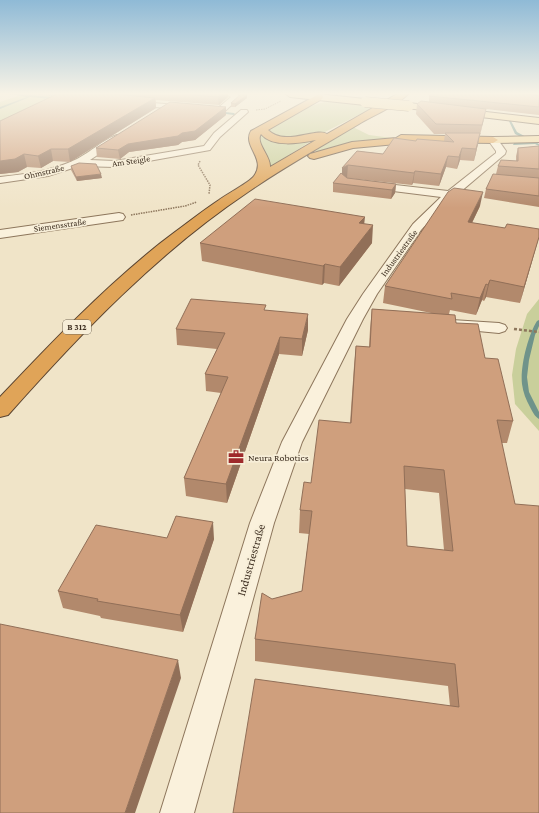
<svg xmlns="http://www.w3.org/2000/svg" width="539" height="813" viewBox="0 0 539 813" font-family="'Crimson Pro',serif">
	<rect width="100%" height="100%" fill="#f0e4c8"/>
	<path fill="#c9cf9b" d="M 24,94 L 62,94 L 0,122 L 0,102 Z
		M 331,101 L 378,105 L 323,133 L 290,138 L 273,135 L 267,129 C 288,118 308,104 331,101 Z
		M 353,127 L 369,135 L 392,138 L 320,152 L 315,151 Z
		M 260,134 L 266,137 L 311,141 L 272,166 L 269,166 C 268,154 258,147 260,134 Z
		M 539,299 L 539,431 L 515,404 L 512,375 L 516,349 L 527,314 Z"/>
	<g fill="none" stroke-linecap="round" stroke-linejoin="round">
		<path fill="#6f938a" fill-rule="evenodd" d="M 20,94 L 52,97 L 53,98 L 52,99 L 30,97 L 0,109 L 0,107 L 27,97 L 10,94 Z
			M 217,111 L 234,113 L 235,114 L 234,115 L 218,113 Z
			M 508,119 L 510,119 L 517,132 L 539,144 L 539,146 L 535,144 L 513,145 L 514,143 L 533,143 L 515,134 Z
			M 539,320 L 539,326 L 535,335 L 529,360 L 527,377 L 529,392 L 539,412 L 539,419 C 535,417 532,411 530,407 C 526,400 523,392 522,384 C 520,367 528,335 537,321 Z"/>
		<defs>
			<path id="minor" d="M 226,94 L 237,94 L 240,97 L 224,112 L 218,112 L 218,108 L 231,97 Z
				M 128,101 L 190,106 L 194,108 L 190,110 L 131,105 L 128,105 Z
				M 241,110 L 247,110 L 248,112 L 220,137 L 210,150 L 115,167 L 79,166 L 48,176 L 0,183 L 0,177 C 27,174 53,171 77,159 C 89,153 106,138 117,135 L 122,138 L 120,140 L 90,160 L 115,161 L 204,146 L 214,133 Z
				M 493,137 C 499,139 502,146 506,151 L 505,154 L 439,210 L 421,230 L 377,294 L 363,319 L 302,442 L 274,523 L 194,813 L 160,813 L 250,523 L 282,442 L 347,319 L 363,294 L 413,224 L 441,197 L 369,188 L 364,185 L 369,182 L 448,191 L 496,153 L 496,151 L 488,140 Z
				M 119,213 L 123,214 L 125,217 L 123,220 L 0,238 L 0,230 Z
				M 452,320 L 499,323 L 505,325 L 507,328 L 505,331 L 499,333 L 446,328 L 444,325 L 446,322 Z"/>
			<path id="major" d="M 286,94 L 318,94 L 365,99 L 370,102 L 365,105 L 290,97 Z
				M 409,103 L 539,118 L 539,124 L 406,108 L 404,106 Z
				M 539,136 L 539,142 L 493,143 L 488,140 L 493,137 Z"/>
			<path id="highway" d="M 319,94 L 322,95 L 323,97 L 322,99 L 268,130 C 285,147 316,127 327,134 L 397,94 L 408,94 C 398,105 372,116 359,124 C 322,146 284,167 248,192 C 157,253 81,333 8,415 L 0,417 L 0,397 C 50,344 101,291 158,245 C 178,230 198,214 219,200 C 227,194 250,182 254,176 C 267,159 242,146 251,131 ZM 261,134 C 273,148 300,143 316,140 L 270,167 C 271,156 255,143 261,134 Z
				M 401,135 L 493,137 L 498,140 L 493,143 L 418,142 L 353,148 L 314,159 L 310,158 L 308,156 L 310,154 L 352,142 L 396,138 Z"/>
		</defs>
		<use href="#minor" stroke="#8d765c" stroke-width="2"/>
		<use href="#major" stroke="#5b4430" stroke-width="2"/>
		<use href="#highway" stroke="#5b4430" stroke-width="2"/>
		<path stroke="#8d765c" stroke-width="1" stroke-dasharray="1.5 1" stroke-linecap="butt" d="M 36,94 L 58,96
			M 256,110 L 265,109 L 281,101"/>
		<path stroke="#8d765c" stroke-width="1.5" stroke-dasharray="1.5 1" stroke-linecap="butt" d="M 200,161 L 198,165 L 210,185 L 209,194
			M 131,215 L 185,206 L 197,202"/>
		<path stroke="#8d765c" stroke-width="2.5" stroke-dasharray="3 2" stroke-linecap="butt" d="M 514,329 L 539,332"/>
		<use href="#minor" fill="#faf1dc" fill-rule="evenodd"/>
		<use href="#major" fill="#f3d9a0" fill-rule="evenodd"/>
		<use href="#highway" fill="#e0a458" fill-rule="evenodd"/>
		<defs>
			<path id="major-bridge" d="M 365,102 L 409,106"/>
		</defs>
		<use href="#major-bridge" stroke="#5b4430" stroke-width="11" stroke-linecap="butt"/>
		<use href="#major-bridge" stroke="#f3d9a0" stroke-width="10"/>
	</g>
	<path fill="#b2896c" fill-rule="evenodd" d="M 57,94 L 228,94 L 228,97 L 219,105 L 156,100 L 156,108 L 70,162 L 53,161 L 41,168 L 27,167 L 18,172 L 0,174 Z
		M 432,94 L 539,94 L 539,115 L 486,109 L 474,161 L 460,160 L 457,169 L 446,167 L 439,186 L 413,183 L 412,185 L 347,178 L 396,184 L 395,193 L 391,199 L 333,192 L 333,183 L 342,174 L 357,151 L 383,154 L 416,141 L 444,141 L 445,134 L 434,134 L 416,114 L 417,104 L 429,102 L 429,96 Z
		M 247,95 L 247,98 L 235,107 L 231,107 L 231,103 Z
		M 226,115 L 195,140 L 182,142 L 178,145 L 129,152 L 120,159 L 97,157 L 96,148 Z
		M 539,146 L 539,207 L 484,198 L 486,189 L 496,174 L 498,166 L 516,161 L 516,156 L 518,148 Z
		M 71,166 L 102,178 L 77,181 L 71,170 Z
		M 480,206 L 472,223 L 539,237 L 520,303 L 486,297 L 484,301 L 482,300 L 476,315 L 450,310 L 449,314 L 485,358 L 513,421 L 507,443 L 502,443 L 539,813 L 450,706 L 448,686 L 255,661 L 255,639 L 272,599 L 302,591 L 309,534 L 299,533 L 300,510 L 311,483 L 350,423 L 354,366 L 356,346 L 369,347 L 370,329 L 372,309 L 436,314 L 383,303 L 385,286 ZM 405,489 L 439,493 L 444,550 L 407,546 Z
		M 364,224 L 372,243 L 339,286 L 324,283 L 322,285 L 202,261 L 200,243 Z
		M 266,310 L 308,330 L 302,356 L 279,354 L 227,503 L 186,496 L 184,478 L 221,393 L 206,391 L 205,374 L 217,349 L 177,345 L 176,329 Z
		M 167,538 L 214,539 L 183,632 L 101,618 L 100,616 L 63,608 L 58,591 Z"/>
	<path fill="#916f58" d="M 222,94 L 228,94 L 228,97 L 219,105 L 218,97 Z
		M 247,95 L 247,98 L 235,107 L 235,104 Z
		M 155,98 L 156,108 L 70,162 L 68,149 Z
		M 226,107 L 226,115 L 195,140 L 182,142 L 178,145 L 129,152 L 120,159 L 118,150 L 128,144 L 182,133 Z
		M 486,109 L 484,119 L 480,135 L 482,125 Z
		M 480,133 L 478,144 L 474,161 L 476,149 Z
		M 462,148 L 460,160 L 457,169 L 459,157 Z
		M 51,149 L 53,161 L 41,168 L 38,156 Z
		M 24,154 L 27,167 L 18,172 L 0,174 L 0,161 Z
		M 448,156 L 446,167 L 439,186 L 441,174 Z
		M 348,165 L 347,178 L 342,181 L 342,168 Z
		M 415,171 L 413,183 L 412,185 L 414,173 Z
		M 101,174 L 102,178 L 77,181 L 76,177 Z
		M 396,184 L 395,193 L 391,199 L 392,190 Z
		M 483,192 L 480,206 L 465,237 L 468,222 Z
		M 365,217 L 363,234 L 359,223 Z
		M 373,225 L 372,243 L 339,286 L 340,267 Z
		M 539,237 L 537,244 L 520,303 L 524,287 Z
		M 325,264 L 324,283 L 322,285 L 323,266 Z
		M 490,280 L 486,297 L 484,301 L 488,285 Z
		M 486,284 L 482,300 L 476,315 L 480,298 Z
		M 308,314 L 308,330 L 302,356 L 302,339 Z
		M 280,337 L 279,354 L 227,503 L 226,484 Z
		M 213,522 L 214,539 L 183,632 L 180,615 Z
		M 178,660 L 181,678 L 135,813 L 125,813 Z"/>
	<path fill="#cf9f7d" stroke="#916f58" fill-rule="evenodd" d="M 57,94 L 116,94 L 155,98 L 68,149 L 51,149 L 38,156 L 24,154 L 15,159 L 0,161 L 0,121 Z
		M 183,94 L 222,94 L 218,97 Z
		M 241,94 L 247,95 L 235,104 L 231,103 Z
		M 432,94 L 528,94 L 539,96 L 539,107 L 429,96 Z
		M 421,101 L 486,109 L 482,125 L 436,124 L 417,104 Z
		M 170,102 L 226,107 L 195,131 L 182,133 L 178,136 L 128,144 L 118,150 L 96,148 Z
		M 445,133 L 480,133 L 476,149 L 462,148 L 459,157 L 448,156 L 441,174 L 415,171 L 414,173 L 348,165 L 342,168 L 357,151 L 383,154 L 394,138 L 416,141 L 417,139 L 454,142 Z
		M 539,146 L 539,169 L 498,166 L 501,160 L 518,161 L 518,148 Z
		M 79,163 L 96,164 L 101,174 L 76,177 L 71,166 Z
		M 341,173 L 347,178 L 396,184 L 392,190 L 333,183 Z
		M 493,174 L 539,178 L 539,196 L 486,189 Z
		M 454,188 L 483,192 L 468,222 L 505,228 L 507,224 L 539,229 L 539,237 L 524,287 L 490,280 L 488,285 L 486,284 L 480,298 L 451,293 L 452,299 L 385,286 L 448,192 Z
		M 255,199 L 365,217 L 359,223 L 373,225 L 340,267 L 325,264 L 323,266 L 200,243 Z
		M 191,299 L 266,305 L 264,310 L 308,314 L 302,339 L 280,337 L 226,484 L 184,478 L 228,377 L 205,374 L 225,333 L 176,329 Z
		M 372,309 L 455,315 L 456,323 L 478,324 L 485,358 L 498,359 L 513,421 L 497,420 L 515,504 L 539,506 L 539,813 L 233,813 L 255,679 L 459,707 L 455,664 L 255,639 L 262,593 L 272,599 L 302,591 L 312,511 L 300,510 L 304,482 L 311,483 L 319,420 L 351,423 L 356,346 L 370,347 ZM 404,466 L 444,470 L 453,551 L 407,546 Z
		M 176,516 L 213,522 L 180,615 L 97,601 L 98,599 L 58,591 L 96,525 L 167,538 Z
		M 0,624 L 178,660 L 125,813 L 0,813 Z"/>
	<linearGradient id="sky" x2="0" y2="1"><stop stop-color="#8fbad6"/><stop offset="0.45" stop-color="#f8f3e6"/><stop offset="1" stop-color="#f8f3e6" stop-opacity="0"/></linearGradient>
	<rect width="539" height="208" fill="url(#sky)"/>
	<defs>
		<symbol id="office-bare" viewBox="-9 -9 18 18"><path d="M-6-3h4V-5.5h4V-3h4V5H-6ZM-1-4.5V-3h2v-1.5ZM-6 0V1H6V0Z" fill="#9e2a2b" stroke="#f7eed8" stroke-width="2.5" paint-order="stroke"/></symbol>
	</defs>
	<g fill-rule="evenodd">
		<use href="#office-bare" x="225" y="446" width="22" height="22"/>
	</g>
	<g text-anchor="middle" dominant-baseline="central" stroke-width="3.5" stroke-linejoin="round" paint-order="stroke">
		<g font-size="9" fill="#3d2e20" stroke="#f7eed8">
			<text transform="translate(131 161) rotate(-8)">Am Steigle</text>
			<text transform="translate(44 172) rotate(-13)">Ohmstraße</text>
			<text transform="translate(60 225) rotate(-8)">Siemensstraße</text>
			<text transform="translate(399 253) rotate(-54)">Industriestraße</text>
		</g>
		<rect fill="#f7eed8" stroke="#756857" stroke-width="1" x="63" y="320" width="28" height="14" rx="3"/>
		<g font-size="9" font-weight="bold" fill="#3d2e20">
			<text x="77" y="327">B 312</text>
		</g>
		<g font-size="10" fill="#3d2e20" stroke="#f7eed8" text-anchor="start">
			<text x="248" y="457">Neura Robotics</text>
		</g>
		<g font-size="12" fill="#3d2e20" stroke="#f7eed8">
			<text transform="translate(251 560) rotate(-74)">Industriestraße</text>
		</g>
	</g>
</svg>
